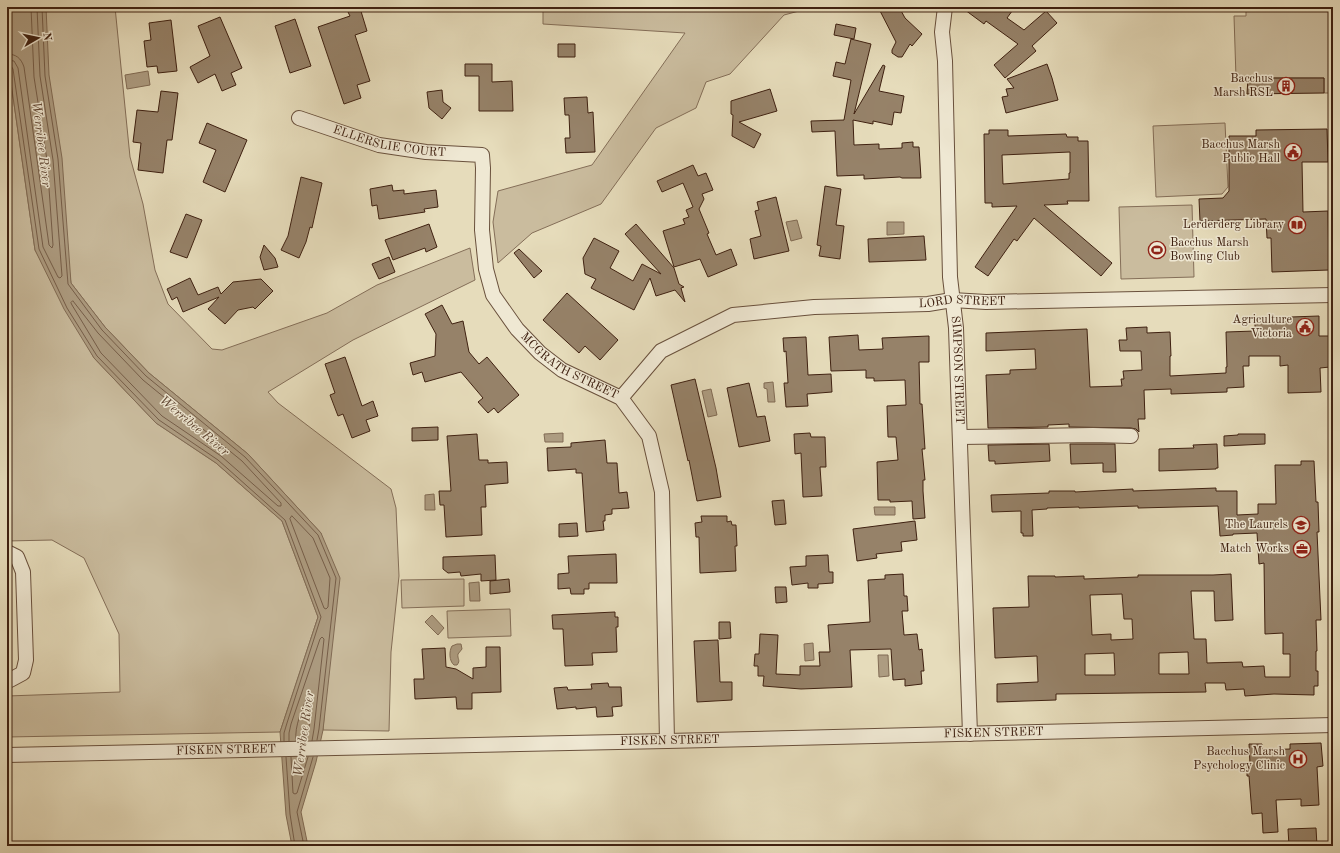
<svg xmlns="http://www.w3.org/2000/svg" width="1340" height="853" viewBox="0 0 1340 853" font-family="'Old Standard TT',serif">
	<rect width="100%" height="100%" fill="#e6dcbb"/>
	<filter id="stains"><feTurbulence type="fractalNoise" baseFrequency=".005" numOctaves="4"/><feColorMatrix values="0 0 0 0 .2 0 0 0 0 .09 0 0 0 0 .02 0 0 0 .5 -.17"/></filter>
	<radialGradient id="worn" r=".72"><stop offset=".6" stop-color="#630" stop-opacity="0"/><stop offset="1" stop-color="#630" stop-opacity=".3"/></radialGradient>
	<path fill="#cabc9e" stroke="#846e58" d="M 33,7 L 115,7 L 130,157 L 143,204 L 155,270 L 168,304 L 212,349 L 222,350 L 327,313 L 377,285 L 470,248 L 475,280 L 353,340 L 268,392 L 278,403 L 391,489 L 396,508 L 399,576 L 391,652 L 389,731 L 323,730 L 325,705 L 321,533 L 248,454 L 149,373 L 105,327 L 71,283 Z
		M 543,7 L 814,7 L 784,15 L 730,74 L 706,82 L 696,108 L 656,128 L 601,204 L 532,233 L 498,263 L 493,222 L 498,191 L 592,165 L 685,33 L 543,24 Z
		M 1246,7 L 1333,7 L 1333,93 L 1324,93 L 1324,78 L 1236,78 L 1234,16 L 1246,16 Z
		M 7,55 L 35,250 L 94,358 L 156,423 L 216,463 L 282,521 L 318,617 L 280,732 L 7,737 L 7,696 L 120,692 L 119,634 L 84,558 L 52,540 L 7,541 Z
		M 1225,123 L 1228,187 L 1222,194 L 1156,197 L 1153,126 Z
		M 1192,205 L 1194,277 L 1121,279 L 1119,207 Z
		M 464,579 L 464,606 L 402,608 L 401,580 Z
		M 510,609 L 511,636 L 448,638 L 447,611 Z"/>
	<path fill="#ad9c81" stroke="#816b54" d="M 7,7 L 46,7 L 49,75 L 62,158 L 71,283 L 105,327 L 149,373 L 248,454 L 321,533 L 340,578 L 323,730 L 316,762 L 301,812 L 308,846 L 292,846 L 286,815 L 280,732 L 318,617 L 282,521 L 216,463 L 156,423 L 94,358 L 64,309 L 35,250 L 7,55 Z
		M 148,71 L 150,85 L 127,89 L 125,75 Z
		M 797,220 L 802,238 L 791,241 L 786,222 Z
		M 887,222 L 904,222 L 904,234 L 887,235 Z
		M 773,382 L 775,402 L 768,402 L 767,389 L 764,388 L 764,383 Z
		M 711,389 L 717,415 L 708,417 L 702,391 Z
		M 563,433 L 563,442 L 545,442 L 544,434 Z
		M 434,494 L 435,510 L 425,510 L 425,495 Z
		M 874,507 L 895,507 L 895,515 L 875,515 Z
		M 479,582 L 480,601 L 470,601 L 469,583 Z
		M 432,615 L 444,628 L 438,635 L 425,622 Z
		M 813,643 L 814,660 L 805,661 L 804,644 Z
		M 457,644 L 461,644 L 462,649 L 458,654 C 457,659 461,660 457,665 L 454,665 C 449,661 449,651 452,646 Z
		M 878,655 L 888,655 L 889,676 L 879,677 Z"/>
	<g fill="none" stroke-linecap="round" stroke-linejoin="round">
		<path stroke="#765e49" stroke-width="1" d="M 42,7 L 45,76 L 58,159 L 68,284 L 102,330 L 146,376 L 245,457 L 318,535 L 336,578 L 319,729 L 317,740
			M 7,54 C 16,54 21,58 24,67 L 49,245 L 52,248 L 53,245 L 47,160 L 34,77 L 31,7
			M 7,60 L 14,61 L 18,68 L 43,247 L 58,277 L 60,278 L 62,276 L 53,160 L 40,76 L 37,7
			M 7,65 L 11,66 L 13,69 L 39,249 L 67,308 L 97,356 L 159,420 L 218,460 L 285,520 L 321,617 L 287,723 L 284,733 L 284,741
			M 73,301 L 98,333 L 143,380 L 242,461 L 281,503 L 281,506 L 278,506 L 221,456 L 162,416 L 101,353 L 72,305 L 71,303 Z
			M 292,516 L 313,538 L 330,578 L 328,607 L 326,609 L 324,608 L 290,519 Z
			M 289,741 L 289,733 L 291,724 L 320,639 L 322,637 L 324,639 L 314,729 L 312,741
			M 296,741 C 294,725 303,709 308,694 L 310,693 L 312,695 L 309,728 L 305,741
			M 286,757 L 290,814 L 295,846
			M 291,757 L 293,793 L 295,794 L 297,793 L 308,757
			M 304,846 L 297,812 L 313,757"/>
	</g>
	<path fill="#968269" stroke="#3f2111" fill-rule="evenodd" d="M 878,7 L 899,7 L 905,18 L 922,34 L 912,46 L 910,44 L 902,57 L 898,57 L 892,53 L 892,50 L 896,42 Z
		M 961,7 L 1015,7 L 1007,18 L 1024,30 L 1046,11 L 1057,23 L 1032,46 L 1036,51 L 1005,78 L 994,65 L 1018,44 L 986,21 L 984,24 Z
		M 360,8 L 367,31 L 355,35 L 370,81 L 357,85 L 361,98 L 344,104 L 318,27 L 350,16 L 348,12 Z
		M 220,17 L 242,68 L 231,73 L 236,85 L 222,91 L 215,74 L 198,83 L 190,67 L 210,56 L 198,26 Z
		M 295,19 L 311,66 L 290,73 L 275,26 Z
		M 171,20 L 177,71 L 158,73 L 157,66 L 147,67 L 144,41 L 151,40 L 149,23 Z
		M 836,24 L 856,28 L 854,39 L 834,35 Z
		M 851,39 L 871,44 L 854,114 L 883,65 L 885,66 L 879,91 L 904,96 L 901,113 L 894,112 L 892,125 L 873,121 L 873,124 L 853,120 L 854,145 L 879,144 L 879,149 L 902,148 L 902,143 L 913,142 L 913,147 L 919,147 L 921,178 L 902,178 L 900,177 L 864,179 L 864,175 L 837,176 L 835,131 L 812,132 L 811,121 L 844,120 L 851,80 L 833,76 L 836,62 L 845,64 Z
		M 558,44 L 575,44 L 575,57 L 558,57 Z
		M 465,64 L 492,64 L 492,82 L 512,81 L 513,111 L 479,111 L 479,76 L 465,76 Z
		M 1047,64 L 1052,78 L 1058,100 L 1006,113 L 1002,97 L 1008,96 L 1006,89 L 1014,88 L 1007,79 Z
		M 1248,78 L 1324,78 L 1324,93 L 1247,94 Z
		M 770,89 L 777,111 L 739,122 L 761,134 L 754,148 L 732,136 L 733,115 L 731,114 L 731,101 Z
		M 442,90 L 443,102 L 451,108 L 442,119 L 429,108 L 427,92 Z
		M 161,91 L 178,93 L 172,140 L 167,140 L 163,173 L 138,170 L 141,143 L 133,142 L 137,110 L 158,112 Z
		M 587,97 L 588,113 L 593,112 L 595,152 L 566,153 L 565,138 L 570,138 L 569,115 L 565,115 L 564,98 Z
		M 207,123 L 247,140 L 225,192 L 203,182 L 216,150 L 199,143 Z
		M 1327,129 L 1328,162 L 1302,162 L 1303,212 L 1328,211 L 1329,270 L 1272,272 L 1271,238 L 1267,238 L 1266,219 L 1200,221 L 1199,199 L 1223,198 L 1229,191 L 1229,136 L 1256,136 L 1256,130 Z
		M 989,130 L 1008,130 L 1008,136 L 1066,134 L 1067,137 L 1078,137 L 1078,141 L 1088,141 L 1089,201 L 1067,201 L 1068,204 L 1044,205 L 1112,263 L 1101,276 L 1034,218 L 1017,241 L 1014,239 L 988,276 L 975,267 L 1017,206 L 992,207 L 992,203 L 985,203 L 984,134 L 989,134 ZM 1070,152 L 1070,173 L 1069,173 L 1069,179 L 1003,184 L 1002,155 Z
		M 693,165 L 698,176 L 706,173 L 713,190 L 702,194 L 704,199 L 699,209 L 709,233 L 707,234 L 716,255 L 731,249 L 737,265 L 708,277 L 700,259 L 674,267 L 663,231 L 685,224 L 683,219 L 689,217 L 686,210 L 693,207 L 683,183 L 662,192 L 657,181 Z
		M 301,177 L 322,183 L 312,228 L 310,227 L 306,242 L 299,258 L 281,250 L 288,236 Z
		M 392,185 L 393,191 L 404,190 L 404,194 L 436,190 L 438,207 L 424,209 L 425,212 L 379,219 L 377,205 L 372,206 L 370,189 Z
		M 825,186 L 841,189 L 836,225 L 844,226 L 840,259 L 819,256 L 821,246 L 817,245 Z
		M 776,197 L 789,251 L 754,259 L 750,239 L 761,236 L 755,211 L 759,210 L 757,202 Z
		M 186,214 L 202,220 L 187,258 L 170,252 Z
		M 429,224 L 437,247 L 426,252 L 425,248 L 393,260 L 385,240 Z
		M 636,224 L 674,268 L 679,284 L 684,287 L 681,288 L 685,302 L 675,290 L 656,296 L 650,278 L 634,310 L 591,288 L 596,279 L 585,274 L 583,258 L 594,238 L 619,251 L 610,268 L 633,281 L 642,264 L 661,274 L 625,234 Z
		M 924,236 L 926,260 L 869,262 L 868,239 Z
		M 264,245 L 275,258 L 278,267 L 264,270 L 260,257 Z
		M 519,249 L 542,271 L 534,278 L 514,253 Z
		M 389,257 L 395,272 L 379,279 L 372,264 Z
		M 190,278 L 198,295 L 218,287 L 221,294 L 233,282 L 261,279 L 273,291 L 255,309 L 253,307 L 238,310 L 225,324 L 208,309 L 219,297 L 183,312 L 177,297 L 172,300 L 167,289 Z
		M 567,293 L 618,340 L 600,360 L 585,346 L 579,353 L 543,320 Z
		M 442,305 L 452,324 L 463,321 L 469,352 L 479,364 L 487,357 L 519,395 L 498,413 L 494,408 L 488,413 L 478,402 L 483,398 L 461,372 L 425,382 L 422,372 L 413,375 L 410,363 L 435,356 L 436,334 L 425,314 Z
		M 1319,316 L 1319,336 L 1329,336 L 1330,367 L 1320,368 L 1321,392 L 1288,393 L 1288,365 L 1280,366 L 1280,356 L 1249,356 L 1249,366 L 1243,366 L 1244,387 L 1227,388 L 1227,392 L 1171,394 L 1171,389 L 1144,390 L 1145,419 L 1138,419 L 1139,432 L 1136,429 L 1131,428 L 1069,427 L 1069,424 L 1048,425 L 1048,427 L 988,428 L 986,375 L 1010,374 L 1010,370 L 1036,369 L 1035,349 L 986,351 L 986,333 L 1087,329 L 1090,387 L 1122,386 L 1121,379 L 1124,379 L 1123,371 L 1142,370 L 1141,351 L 1120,351 L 1119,340 L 1127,340 L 1126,328 L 1147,327 L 1147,333 L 1170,332 L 1171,356 L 1170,356 L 1170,376 L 1226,373 L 1226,367 L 1227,367 L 1226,332 L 1255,331 L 1255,322 L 1291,322 L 1291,317 Z
		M 858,335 L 859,350 L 883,349 L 882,338 L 929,336 L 929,362 L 919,362 L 920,404 L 922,404 L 925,449 L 922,449 L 925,480 L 923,480 L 923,491 L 925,518 L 913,519 L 912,501 L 890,502 L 890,500 L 878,500 L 877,462 L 898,460 L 896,437 L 888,437 L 887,406 L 906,405 L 905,380 L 874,381 L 874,378 L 866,378 L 866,370 L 831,371 L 829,337 Z
		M 806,337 L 808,375 L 831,374 L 832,392 L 807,394 L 808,406 L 786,407 L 784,383 L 788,383 L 786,351 L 784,352 L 783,338 Z
		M 345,357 L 362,406 L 373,401 L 378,416 L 366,420 L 370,431 L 352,438 L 343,414 L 338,416 L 330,395 L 335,393 L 325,364 Z
		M 695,379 L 716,468 L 721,497 L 697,501 L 689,460 L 688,461 L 671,385 Z
		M 749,383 L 757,417 L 765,416 L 770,441 L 739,447 L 727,388 Z
		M 438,427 L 438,440 L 412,441 L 412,428 Z
		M 810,433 L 811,437 L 825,437 L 826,467 L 820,467 L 822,496 L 803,497 L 801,453 L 795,454 L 794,434 Z
		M 477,434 L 479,460 L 488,460 L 488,463 L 507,462 L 508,483 L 485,485 L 486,507 L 481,507 L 482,535 L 446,537 L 444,505 L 440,505 L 439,491 L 451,491 L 447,436 Z
		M 1238,434 L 1265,434 L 1265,444 L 1224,446 L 1224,436 L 1238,435 Z
		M 605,440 L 607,463 L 617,463 L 619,493 L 627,492 L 629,508 L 612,509 L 612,514 L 605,515 L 605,521 L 603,521 L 604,530 L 586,532 L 582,473 L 576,473 L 576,469 L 548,471 L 547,448 L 571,447 L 571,443 Z
		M 1049,444 L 1050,461 L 995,464 L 995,461 L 989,461 L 988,445 Z
		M 1070,444 L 1115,444 L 1116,472 L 1103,472 L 1103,463 L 1071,464 Z
		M 1217,444 L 1218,468 L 1216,468 L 1216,469 L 1159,471 L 1159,449 L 1194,448 L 1193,445 Z
		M 1301,461 L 1314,461 L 1316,502 L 1318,502 L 1319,532 L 1317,532 L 1321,620 L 1316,620 L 1317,651 L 1316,651 L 1316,671 L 1318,671 L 1318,686 L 1314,686 L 1314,695 L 1274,694 L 1245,696 L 1244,689 L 1226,690 L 1225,683 L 1205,683 L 1206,692 L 1056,694 L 1056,700 L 997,702 L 997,684 L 1038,682 L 1037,656 L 995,658 L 993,608 L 1029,607 L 1028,576 L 1055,576 L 1055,577 L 1084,576 L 1084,579 L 1138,577 L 1138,575 L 1213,575 L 1231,574 L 1233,620 L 1215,621 L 1214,591 L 1191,591 L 1194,639 L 1206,639 L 1207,663 L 1242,662 L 1243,667 L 1264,666 L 1265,677 L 1290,677 L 1290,654 L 1283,654 L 1283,633 L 1265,634 L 1264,563 L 1259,564 L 1257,533 L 1233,534 L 1233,535 L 1220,536 L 1218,506 L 1138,508 L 1138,506 L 1079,508 L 1079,507 L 1047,508 L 1047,509 L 1032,510 L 1033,536 L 1023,536 L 1023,533 L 1021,533 L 1021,511 L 992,512 L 991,495 L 1049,493 L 1049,491 L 1075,491 L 1075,492 L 1133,489 L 1133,491 L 1216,488 L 1216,491 L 1237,491 L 1237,515 L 1258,514 L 1258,504 L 1276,504 L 1275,465 L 1301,465 ZM 1122,594 L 1124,619 L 1132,619 L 1133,639 L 1111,640 L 1111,634 L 1092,635 L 1090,595 ZM 1188,652 L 1189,674 L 1159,674 L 1159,653 ZM 1114,653 L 1115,675 L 1085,675 L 1085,654 Z
		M 784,500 L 786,524 L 775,525 L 772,501 Z
		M 701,516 L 727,516 L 727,522 L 731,521 L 732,525 L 736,525 L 737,546 L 735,546 L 736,571 L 700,573 L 699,537 L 696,537 L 695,523 L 702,522 Z
		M 915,521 L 917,540 L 901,542 L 902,551 L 876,554 L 877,558 L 857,561 L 853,529 Z
		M 577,523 L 578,536 L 559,537 L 559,524 Z
		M 616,554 L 617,583 L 589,583 L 589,589 L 584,589 L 584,594 L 571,594 L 570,588 L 558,589 L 558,574 L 569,573 L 568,556 Z
		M 495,555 L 496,580 L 481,581 L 481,574 L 461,576 L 460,572 L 448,573 L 443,569 L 443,557 Z
		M 828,555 L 829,572 L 833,572 L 833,583 L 818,584 L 818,588 L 808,588 L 808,583 L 792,585 L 790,567 L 806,566 L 806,556 Z
		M 903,574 L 904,596 L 907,596 L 908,611 L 902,611 L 904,635 L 917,634 L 919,650 L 922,649 L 924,671 L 921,671 L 922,684 L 905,686 L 905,679 L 893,680 L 891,649 L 850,650 L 852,687 L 801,689 L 763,686 L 764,676 L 758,676 L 758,666 L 754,666 L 755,654 L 759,654 L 760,634 L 778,635 L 776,674 L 800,675 L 800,666 L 820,666 L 819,652 L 830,652 L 828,625 L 870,622 L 868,580 L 885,579 L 885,575 Z
		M 509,579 L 510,592 L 490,594 L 490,581 Z
		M 775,587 L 786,587 L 787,602 L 776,603 Z
		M 615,612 L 615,617 L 618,617 L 618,627 L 616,627 L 617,652 L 592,653 L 593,665 L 565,666 L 563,629 L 553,629 L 552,615 Z
		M 719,622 L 730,622 L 731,638 L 719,639 Z
		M 718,640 L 720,682 L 732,682 L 732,700 L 697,702 L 694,641 Z
		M 486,647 L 500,647 L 501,692 L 472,693 L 472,709 L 457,709 L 456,697 L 415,699 L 414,679 L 424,679 L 422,649 L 445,648 L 446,667 L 456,669 L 473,679 L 473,668 L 486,667 Z
		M 608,683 L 609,687 L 621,687 L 622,706 L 612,707 L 613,716 L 597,717 L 596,707 L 576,709 L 576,707 L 557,709 L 554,688 L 567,687 L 568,690 L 592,689 L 591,684 Z
		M 1321,743 L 1323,766 L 1317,767 L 1319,805 L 1301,806 L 1301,799 L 1276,800 L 1278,832 L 1263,833 L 1262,813 L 1252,814 L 1249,776 L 1247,776 L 1247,765 L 1250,764 L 1249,744 L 1262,744 L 1262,750 L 1290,749 L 1290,744 Z
		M 1316,828 L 1317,846 L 1289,846 L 1288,829 Z"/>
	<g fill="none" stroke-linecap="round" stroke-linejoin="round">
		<defs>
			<g id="street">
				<path id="s1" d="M 945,7 L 942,32 L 945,61 L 950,277 L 956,328 L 970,734"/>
				<path id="s2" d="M 299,118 L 379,145 L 426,152 L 482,155 L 483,168 L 482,230 L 486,269 L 493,295 L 517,329 L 540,353 L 562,370 L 621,398 L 649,436 L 662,492 L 667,741"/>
				<path id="s3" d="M 621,398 L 661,351 L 733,315 L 814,307 L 928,304 L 952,300 L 986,302 L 1333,295"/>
				<path d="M 960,437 L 1093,435 L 1131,436"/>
				<path d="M 7,552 L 17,557 L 23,572 L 26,660 L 23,673 L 10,680 L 7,680"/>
				<path id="s4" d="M 7,755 L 667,741 L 1333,725"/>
			</g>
		</defs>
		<use href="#street" stroke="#69503c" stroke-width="16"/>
		<use href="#street" stroke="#efe8d3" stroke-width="14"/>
	</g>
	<defs>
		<symbol id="building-ring" viewBox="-11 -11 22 22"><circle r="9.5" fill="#efe8d3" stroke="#8f2418" stroke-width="1.5"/><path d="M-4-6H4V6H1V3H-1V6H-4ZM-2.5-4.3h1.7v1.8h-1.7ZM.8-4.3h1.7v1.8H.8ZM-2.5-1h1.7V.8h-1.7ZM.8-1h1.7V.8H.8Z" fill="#8f2418"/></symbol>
		<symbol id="civic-ring" viewBox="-11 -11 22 22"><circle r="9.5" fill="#efe8d3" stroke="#8f2418" stroke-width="1.5"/><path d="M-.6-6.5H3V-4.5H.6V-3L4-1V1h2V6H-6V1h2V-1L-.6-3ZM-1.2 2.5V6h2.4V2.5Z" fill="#8f2418"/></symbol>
		<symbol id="library-ring" viewBox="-11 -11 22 22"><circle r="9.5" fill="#efe8d3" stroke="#8f2418" stroke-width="1.5"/><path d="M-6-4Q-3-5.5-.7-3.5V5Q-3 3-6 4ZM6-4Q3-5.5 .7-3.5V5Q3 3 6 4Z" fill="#8f2418"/></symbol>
		<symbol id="stadium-ring" viewBox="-11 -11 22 22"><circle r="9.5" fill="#efe8d3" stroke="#8f2418" stroke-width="1.5"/><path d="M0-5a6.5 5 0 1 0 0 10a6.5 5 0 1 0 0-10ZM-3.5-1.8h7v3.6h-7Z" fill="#8f2418"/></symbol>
		<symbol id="university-ring" viewBox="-11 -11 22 22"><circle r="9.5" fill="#efe8d3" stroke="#8f2418" stroke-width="1.5"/><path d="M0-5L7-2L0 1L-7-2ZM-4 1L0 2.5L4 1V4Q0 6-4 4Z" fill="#8f2418"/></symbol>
		<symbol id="office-ring" viewBox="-11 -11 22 22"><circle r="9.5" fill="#efe8d3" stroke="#8f2418" stroke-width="1.5"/><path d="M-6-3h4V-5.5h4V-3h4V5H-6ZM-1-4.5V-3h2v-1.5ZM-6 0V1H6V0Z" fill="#8f2418"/></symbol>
		<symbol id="hospital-ring" viewBox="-11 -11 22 22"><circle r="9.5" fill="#efe8d3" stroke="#8f2418" stroke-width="1.5"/><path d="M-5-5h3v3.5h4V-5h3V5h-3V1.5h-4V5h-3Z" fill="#8f2418"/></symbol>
	</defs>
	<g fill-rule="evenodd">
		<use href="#building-ring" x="1276" y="76" width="20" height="20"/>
		<use href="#civic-ring" x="1283" y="142" width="20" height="20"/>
		<use href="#library-ring" x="1287" y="215" width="20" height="20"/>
		<use href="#stadium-ring" x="1147" y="240" width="20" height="20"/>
		<use href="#civic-ring" x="1295" y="317" width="20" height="20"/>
		<use href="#university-ring" x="1291" y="515" width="20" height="20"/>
		<use href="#office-ring" x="1292" y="539" width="20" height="20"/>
		<use href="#hospital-ring" x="1288" y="749" width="20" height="20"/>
	</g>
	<g text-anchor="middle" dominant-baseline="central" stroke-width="3" stroke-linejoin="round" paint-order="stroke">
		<g font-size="12" fill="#3f2111" stroke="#efe8d3" text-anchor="end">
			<text x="1273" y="79">Bacchus<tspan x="1273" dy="14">Marsh RSL</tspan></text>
			<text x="1280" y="145">Bacchus Marsh<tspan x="1280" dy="14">Public Hall</tspan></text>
			<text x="1284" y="225">Lerderderg Library</text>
			<text x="1170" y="243" text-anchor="start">Bacchus Marsh<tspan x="1170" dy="14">Bowling Club</tspan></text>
			<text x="1292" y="320">Agriculture<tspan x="1292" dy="14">Victoria</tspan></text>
			<text x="1288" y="525">The Laurels</text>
			<text x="1289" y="549">Match Works</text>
			<text x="1285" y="752">Bacchus Marsh<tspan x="1285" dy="14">Psychology Clinic</tspan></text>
		</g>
		<g font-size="12" fill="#3f2111" stroke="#efe8d3">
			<text stroke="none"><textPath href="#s2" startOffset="94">ELLERSLIE COURT</textPath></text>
			<text stroke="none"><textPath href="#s3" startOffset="372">LORD STREET</textPath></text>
			<text stroke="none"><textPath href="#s2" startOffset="436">MCGRATH STREET</textPath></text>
			<text stroke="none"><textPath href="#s1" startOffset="364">SIMPSON STREET</textPath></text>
			<text stroke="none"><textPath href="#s4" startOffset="987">FISKEN STREET</textPath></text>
			<text stroke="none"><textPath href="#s4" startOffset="663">FISKEN STREET</textPath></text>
			<text stroke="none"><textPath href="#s4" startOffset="219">FISKEN STREET</textPath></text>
		</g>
		<g font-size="13" font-style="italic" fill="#604633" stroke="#efe8d3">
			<text transform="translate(41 144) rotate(83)">Werribee River</text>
			<text transform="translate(194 426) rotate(40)">Werribee River</text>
			<text transform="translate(304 734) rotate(-82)">Werribee River</text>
		</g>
	</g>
	<rect width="1340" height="853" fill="none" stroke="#e6dcbb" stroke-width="24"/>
	<rect x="8" y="8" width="1324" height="837" fill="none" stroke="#3f2111" stroke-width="2"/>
	<rect x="12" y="12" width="1316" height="829" fill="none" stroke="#3f2111"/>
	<g transform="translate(38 38) rotate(81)" stroke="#efe8d3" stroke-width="3" paint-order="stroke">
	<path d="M0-3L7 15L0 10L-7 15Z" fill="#3f2111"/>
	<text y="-6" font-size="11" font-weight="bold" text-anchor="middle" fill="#3f2111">N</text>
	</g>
	<rect width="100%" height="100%" filter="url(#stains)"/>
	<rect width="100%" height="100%" fill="url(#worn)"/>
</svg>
